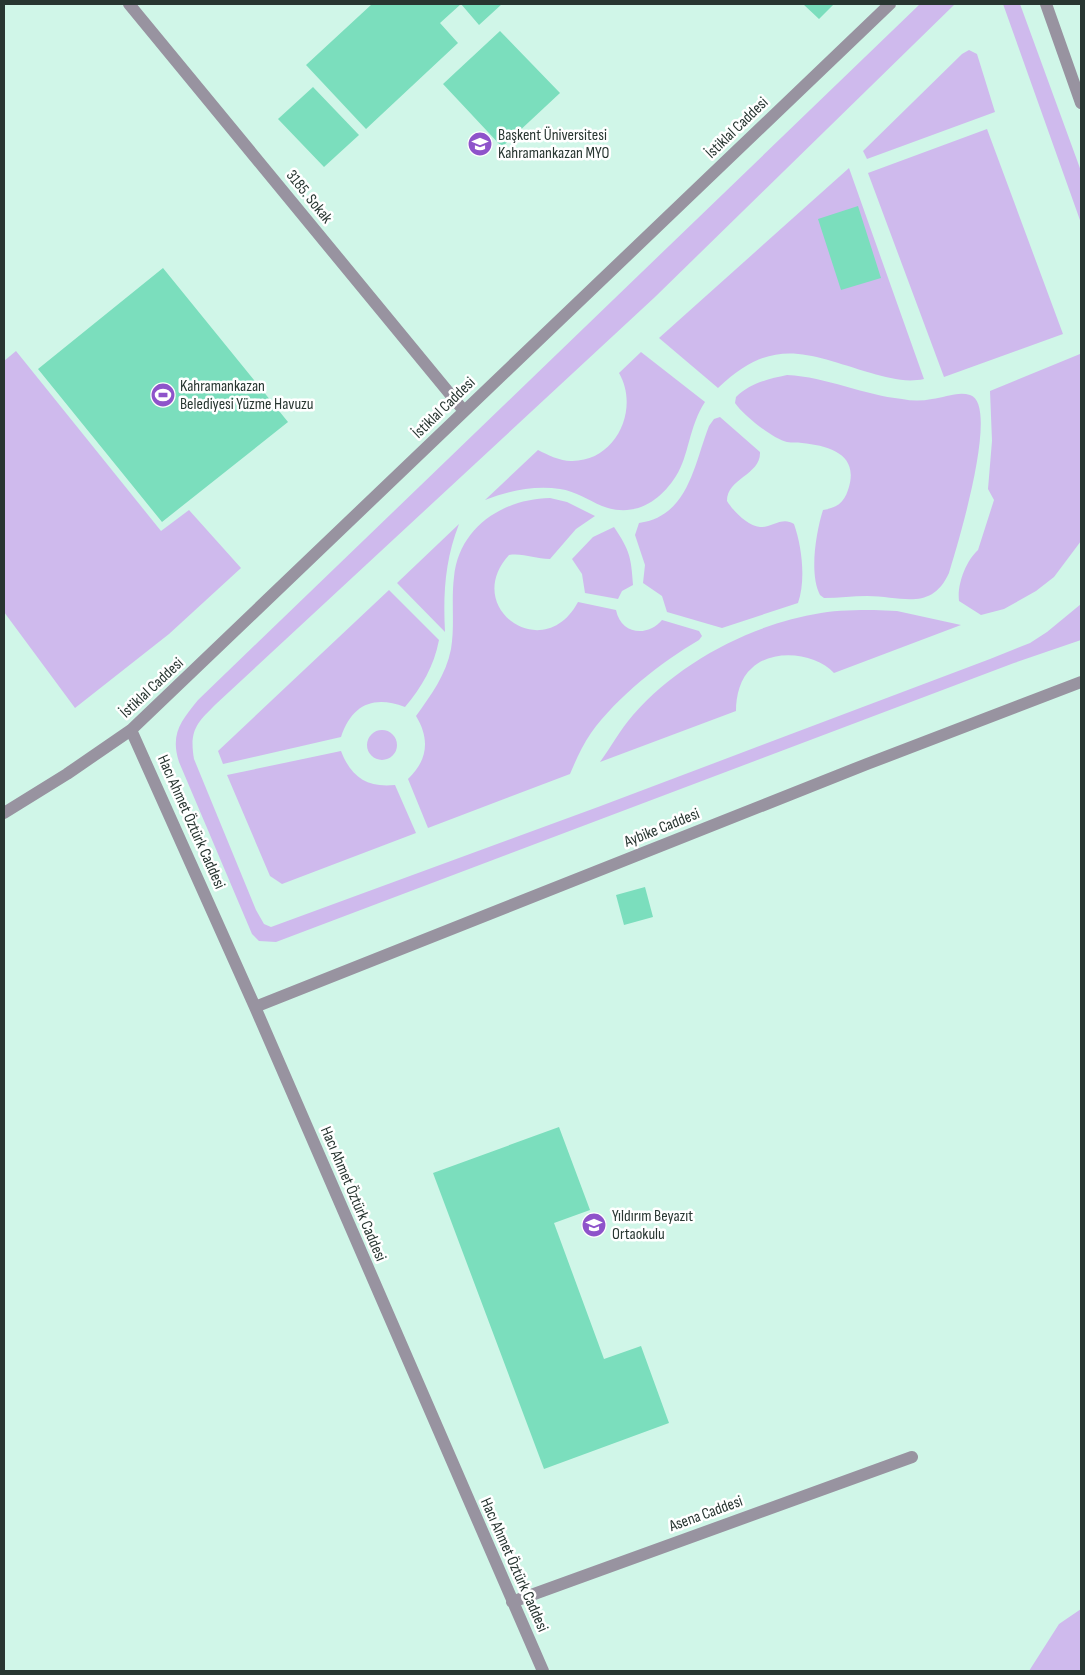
<svg xmlns="http://www.w3.org/2000/svg" width="1085" height="1675" viewBox="0 0 1085 1675" font-family="'Sofia Sans Condensed',sans-serif">
	<rect width="100%" height="100%" fill="#d0f6e8"/>
	<path fill="#cfbaed" d="M 920,4 L 955,4 L 655,297 L 216,704 C 197,723 189,730 194,759 L 256,910 L 264,924 L 271,927 L 598,807 L 990,659 L 1030,643 L 1047,632 L 1081,604 L 1081,640 L 1014,663 L 276,942 L 259,941 L 252,934 L 179,762 C 170,734 181,721 198,700 Z
		M 1003,4 L 1020,4 L 1081,171 L 1081,223 Z
		M 969,50 L 977,54 L 995,112 L 867,159 L 863,151 L 962,54 Z
		M 987,129 L 1063,334 L 944,377 L 868,173 Z
		M 849,168 L 924,379 C 906,383 889,378 871,373 C 806,354 774,335 718,388 L 659,338 Z
		M 16,351 L 161,531 L 189,510 L 241,568 L 169,634 L 75,708 L 4,612 L 4,361 Z
		M 641,352 L 705,402 C 689,426 689,456 676,476 C 659,503 633,518 602,506 C 588,500 575,491 560,489 C 534,485 509,491 485,500 L 538,450 C 548,455 560,461 571,461 C 616,462 640,409 619,373 Z
		M 1080,354 L 1081,541 L 1054,577 L 1036,591 L 1004,609 L 981,615 L 959,601 C 957,584 966,561 978,550 L 994,500 L 988,489 L 992,441 L 990,391 Z
		M 787,375 C 827,377 863,395 902,399 C 912,401 922,401 932,399 C 944,398 958,391 970,395 C 1001,404 956,550 949,573 C 931,612 902,596 867,596 C 853,596 839,598 824,598 L 820,595 C 809,574 816,532 823,510 C 836,508 844,503 848,490 C 860,455 831,446 802,443 C 797,442 792,443 787,442 C 773,439 743,415 735,403 L 736,397 C 750,383 768,379 787,375 Z
		M 720,417 L 760,452 C 761,475 727,478 727,501 C 733,511 748,526 760,527 C 772,528 782,516 794,524 C 802,547 806,580 798,603 L 722,628 L 667,612 L 662,596 L 643,583 L 645,565 L 635,535 L 639,523 C 689,516 694,464 709,426 L 714,419 Z
		M 550,498 L 567,502 L 595,516 L 576,529 L 550,559 C 535,559 524,553 509,555 C 461,608 544,666 578,602 L 616,610 C 621,635 648,637 662,620 L 699,631 L 702,636 L 699,640 C 660,663 618,696 591,733 C 582,746 576,760 570,774 L 428,828 L 408,779 C 428,760 430,739 416,716 C 431,695 446,675 451,649 C 455,625 451,601 454,577 C 459,527 503,499 550,498 Z
		M 459,524 C 445,560 443,594 445,632 L 397,583 Z
		M 614,527 C 630,551 631,557 633,585 L 622,591 L 618,599 L 585,593 L 582,574 L 572,559 L 593,537 Z
		M 389,590 L 439,640 C 434,666 422,687 405,707 C 374,695 352,704 341,737 L 223,764 L 218,751 Z
		M 874,610 L 897,611 L 961,625 L 834,673 C 816,653 773,648 752,668 C 740,678 736,696 736,711 L 600,762 C 611,747 620,730 633,715 C 679,662 752,624 821,613 C 838,610 856,610 874,610 Z
		M367 745a15 15 0 1 1 30 0a15 15 0 1 1-30 0Z
		M 341,751 C 351,777 367,788 395,785 L 416,833 L 282,884 L 270,876 L 227,775 Z
		M 1081,1609 L 1081,1671 L 1029,1671 L 1059,1624 Z"/>
	<path fill="#7bdebd" d="M 372,4 L 502,4 L 479,25 L 461,4 L 440,23 L 458,43 L 366,129 L 306,65 Z
		M 803,4 L 834,4 L 819,19 Z
		M 500,31 L 560,93 L 502,147 L 443,84 Z
		M 313,87 L 359,135 L 324,167 L 278,119 Z
		M 858,206 L 881,278 L 841,290 L 818,219 Z
		M 163,268 L 288,422 L 162,522 L 38,369 Z
		M 645,887 L 653,917 L 624,925 L 616,895 Z
		M 559,1127 L 590,1210 L 554,1223 L 604,1359 L 641,1346 L 669,1423 L 544,1469 L 433,1173 Z"/>
	<g fill="none" stroke-linecap="round" stroke-linejoin="round">
		<path stroke="#9893a0" stroke-width="12" d="M 129,4 L 464,411
			M 1046,4 L 1081,103
			M 131,730 L 255,1007 L 543,1671
			M 4,813 L 67,774 L 131,730 L 890,4
			M 255,1007 L 867,764 L 1081,682
			M 512,1602 L 912,1457"/>
	</g>
	<defs>
		<symbol id="university-disc" viewBox="-11 -11 22 22"><circle r="9.5" fill="#8e53ca" stroke="#fff"/><path d="M0-5L7-2L0 1L-7-2ZM-4 1L0 2.5L4 1V4Q0 6-4 4Z" fill="#fff"/></symbol>
		<symbol id="stadium-disc" viewBox="-11 -11 22 22"><circle r="9.5" fill="#8e53ca" stroke="#fff"/><path d="M0-5a6.5 5 0 1 0 0 10a6.5 5 0 1 0 0-10ZM-3.5-1.8h7v3.6h-7Z" fill="#fff"/></symbol>
		<symbol id="school-disc" viewBox="-11 -11 22 22"><circle r="9.5" fill="#8e53ca" stroke="#fff"/><path d="M0-5L7-2L0 1L-7-2ZM-4 1L0 2.5L4 1V4Q0 6-4 4Z" fill="#fff"/></symbol>
	</defs>
	<g fill-rule="evenodd">
		<use href="#university-disc" x="466" y="130" width="28" height="28"/>
		<use href="#stadium-disc" x="149" y="381" width="28" height="28"/>
		<use href="#school-disc" x="580" y="1211" width="28" height="28"/>
	</g>
	<g text-anchor="middle" dominant-baseline="central" stroke-width="5" stroke-linejoin="round" paint-order="stroke">
		<g font-size="16" fill="#283631" stroke="#fff">
			<text transform="translate(737 128) rotate(-44)">İstiklal Caddesi</text>
			<text transform="translate(309 197) rotate(51)">3185. Sokak</text>
			<text transform="translate(444 408) rotate(-44)">İstiklal Caddesi</text>
			<text transform="translate(152 688) rotate(-43)">İstiklal Caddesi</text>
			<text transform="translate(191 822) rotate(66)">Hacı Ahmet Öztürk Caddesi</text>
			<text transform="translate(662 828) rotate(-22)">Aybike Caddesi</text>
			<text transform="translate(353 1194) rotate(67)">Hacı Ahmet Öztürk Caddesi</text>
			<text transform="translate(706 1514) rotate(-20)">Asena Caddesi</text>
			<text transform="translate(514 1565) rotate(66)">Hacı Ahmet Öztürk Caddesi</text>
		</g>
		<g font-size="16" fill="#283631" stroke="#fff" text-anchor="start">
			<text x="498" y="135">Başkent Üniversitesi<tspan x="498" dy="18">Kahramankazan MYO</tspan></text>
			<text x="180" y="386">Kahramankazan<tspan x="180" dy="18">Belediyesi Yüzme Havuzu</tspan></text>
			<text x="612" y="1216">Yıldırım Beyazıt<tspan x="612" dy="18">Ortaokulu</tspan></text>
		</g>
	</g>
	<rect width="1085" height="1675" fill="none" stroke="#283631" stroke-width="10"/>
</svg>
